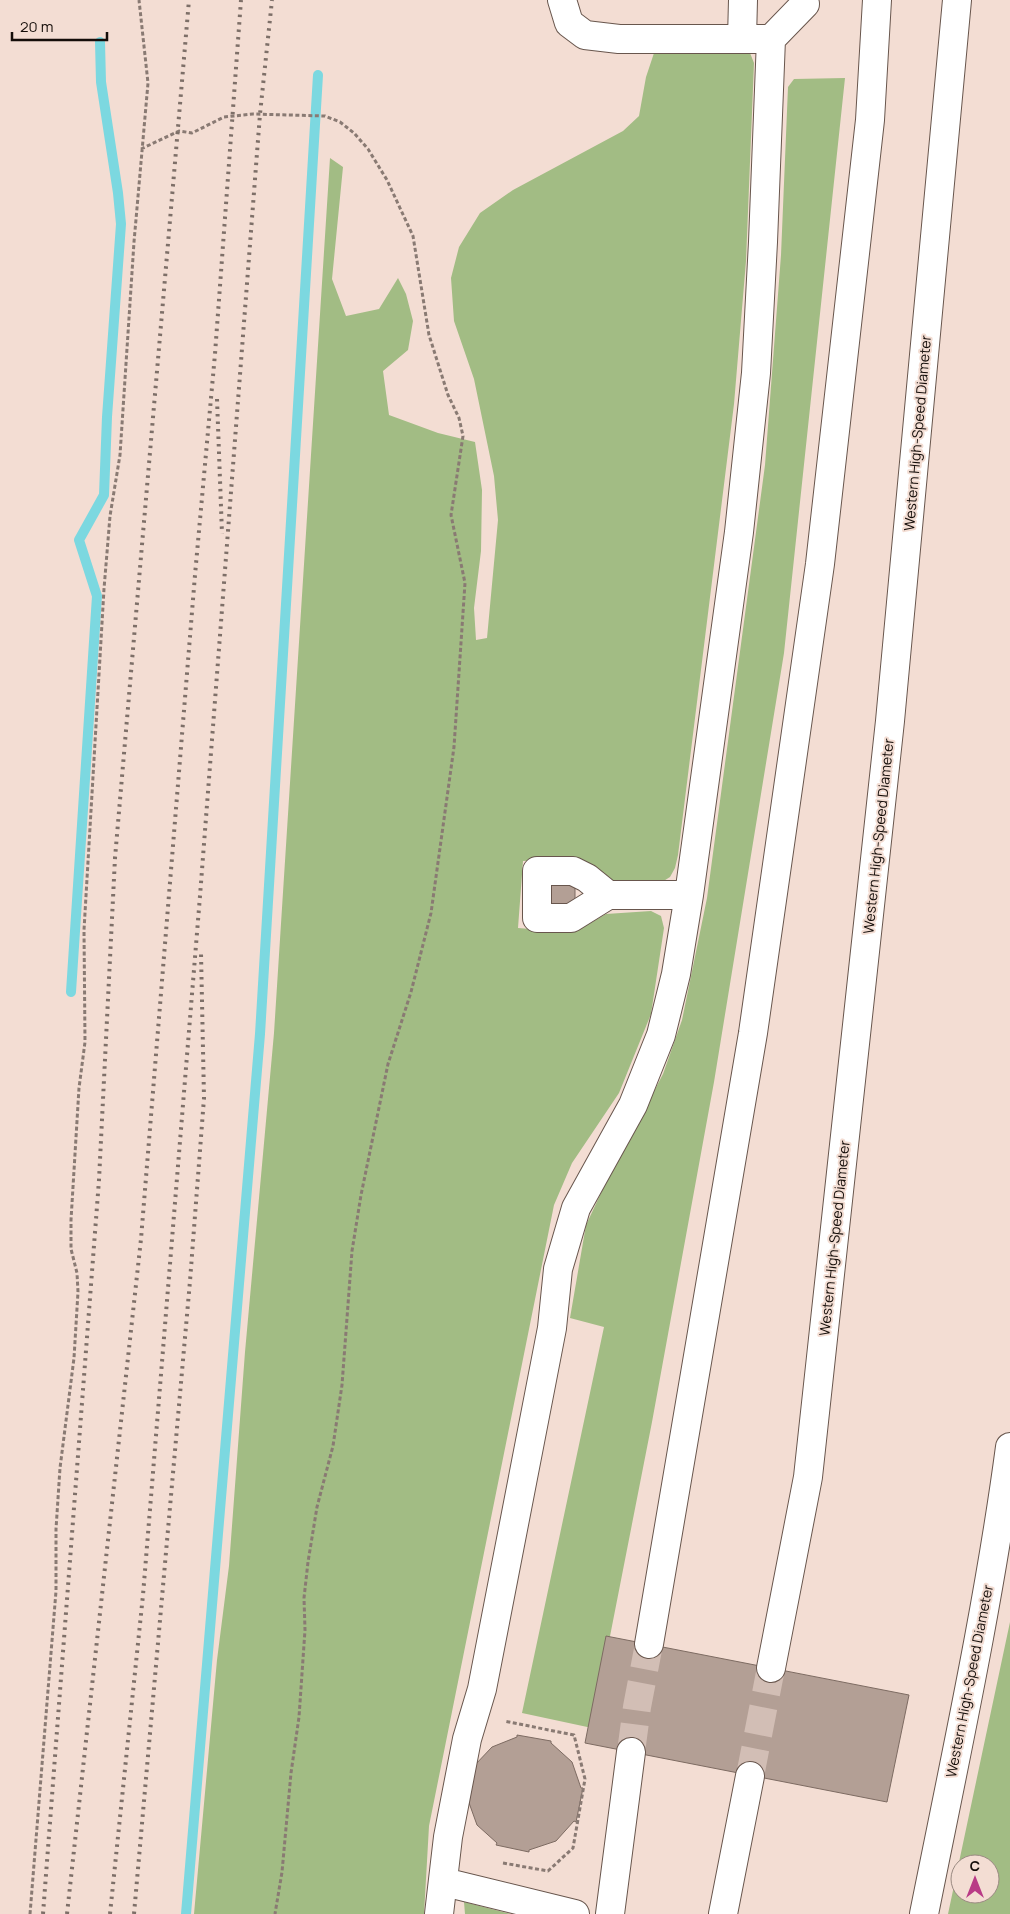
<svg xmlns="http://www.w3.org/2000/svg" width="1010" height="1914" viewBox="0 0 1010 1914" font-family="Manrope,sans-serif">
	<rect width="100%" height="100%" fill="#f3ddd3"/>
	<path fill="#a2bc84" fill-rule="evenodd" d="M 741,50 L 750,53 L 754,63 L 746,261 L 734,404 L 678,855 L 675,868 L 670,877 L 662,882 L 608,884 L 551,860 L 523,861 L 518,928 L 543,930 L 566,930 L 589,924 L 606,914 L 651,911 L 661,916 L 664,928 L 651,1014 L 619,1093 L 572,1163 L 554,1205 L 429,1826 L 424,1914 L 194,1914 L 217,1660 L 229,1566 L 245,1352 L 274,1033 L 330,158 L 343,167 L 332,279 L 346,316 L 379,309 L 398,278 L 406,294 L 413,321 L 408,350 L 383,371 L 389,415 L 438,433 L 475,442 L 482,490 L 481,551 L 474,608 L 476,640 L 487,638 L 498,520 L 494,476 L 474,379 L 454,321 L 451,278 L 459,247 L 480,213 L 513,190 L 623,131 L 639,116 L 646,77 L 654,53 Z
		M 845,78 L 784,653 L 714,1082 L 652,1422 L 592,1728 L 522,1713 L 604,1327 L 570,1318 L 586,1225 L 602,1191 L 663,1074 L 682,1020 L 707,898 L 765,465 L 781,255 L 788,87 L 794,79 Z
		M 1010,1622 L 1010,1914 L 948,1914 ZM 960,1864 L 990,1864 L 990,1894 L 960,1894 Z
		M 464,1902 L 511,1914 L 465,1914 Z"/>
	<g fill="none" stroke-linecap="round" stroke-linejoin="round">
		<path stroke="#7cd8e0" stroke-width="10" d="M 71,992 L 97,596 L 79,540 L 104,495 L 107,417 L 121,224 L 118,193 L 101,82 L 100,42
			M 186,1914 L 260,1034 L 318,75"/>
	</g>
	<path fill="#b39f95" stroke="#7d6b62" d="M 549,883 L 575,883 L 575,904 L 549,904 Z
		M 606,1636 L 909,1695 L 887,1802 L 585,1743 Z
		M 517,1735 L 551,1741 L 551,1743 L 572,1762 L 581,1788 L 583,1788 L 576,1822 L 574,1821 L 556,1841 L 529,1850 L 529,1852 L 496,1845 L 497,1843 L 477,1825 L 468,1800 L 474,1766 L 492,1747 L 517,1737 Z"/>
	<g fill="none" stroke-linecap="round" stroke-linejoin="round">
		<path stroke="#d2beb5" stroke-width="28" stroke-dasharray="28 14" stroke-linecap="butt" d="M 631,1752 L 637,1707 L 649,1644"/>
		<path stroke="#d2beb5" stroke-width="28" stroke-dasharray="28 14" stroke-linecap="butt" d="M 750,1776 L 771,1668"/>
		<defs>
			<path id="minor" d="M 742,39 L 743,0
				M 771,39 L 805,4
				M 608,895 L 587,878 L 573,871 L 537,871 L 537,918 L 571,918 L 608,895 L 689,895
				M 444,1882 L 575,1914
				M 439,1914 L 448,1837 L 467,1739 L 482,1689 L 552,1328 L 558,1269 L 576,1208 L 633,1105 L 661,1035 L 676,974 L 689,895 L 739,532 L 756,373 L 763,242 L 771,39 L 619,39 L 585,35 L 569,23 L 562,0"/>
			<path id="major" d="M 649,1644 L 753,1033 L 820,564 L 870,120 L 877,0
				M 610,1914 L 631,1752"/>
			<path id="highway" d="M 771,1668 L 808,1477 L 890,721 L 957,0
				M 723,1914 L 750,1776
				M 924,1914 C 955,1759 989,1604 1010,1447"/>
		</defs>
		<use href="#minor" stroke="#68564d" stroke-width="30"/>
		<use href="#major" stroke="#68564d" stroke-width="30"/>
		<use href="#highway" stroke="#68564d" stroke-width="30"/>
		<path stroke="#897a73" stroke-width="3" stroke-dasharray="4 2.5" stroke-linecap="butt" d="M 141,149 L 179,131 L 192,133 L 224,117 L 253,114 L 325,116 L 340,122 L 354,133 L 368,149 L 387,180 L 413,236 L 429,335 L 448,395 L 459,418 L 463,436 L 451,515 L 465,583 L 454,747 L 431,913 L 411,992 L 388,1064 L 361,1195 L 352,1251 L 342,1385 L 333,1446 L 317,1507 L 308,1562 L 304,1598 L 305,1630 L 299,1717 L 291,1773 L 282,1872 L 275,1914
			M 503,1863 L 548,1871 L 573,1848 L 585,1779 L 574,1735 L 504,1721
			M 30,1914 L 56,1591 L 56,1529 L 60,1468 L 74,1358 L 78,1292 L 77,1273 L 71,1249 L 71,1220 L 79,1088 L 85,1042 L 84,930 L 104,589 L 110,516 L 120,455 L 134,242 L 148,83 L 139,0"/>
		<use href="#minor" stroke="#fff" stroke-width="28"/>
		<use href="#major" stroke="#fff" stroke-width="28"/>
		<use href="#highway" stroke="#fff" stroke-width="28"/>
		<path stroke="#7d6f68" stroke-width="4" stroke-dasharray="2.5 5" stroke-linecap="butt" d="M 217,399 L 222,534
			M 43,1914 L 99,1180 L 115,858 L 189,0
			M 67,1914 L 141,1239 L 195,575 L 215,354 L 241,0
			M 110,1914 L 143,1595 L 200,896 L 260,114 L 272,0
			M 134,1914 L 190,1281 L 204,1098 L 201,953"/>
	</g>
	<g text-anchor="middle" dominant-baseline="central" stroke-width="4" stroke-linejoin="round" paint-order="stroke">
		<g font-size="14" fill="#140d09" stroke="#f3ddd3">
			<text transform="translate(917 433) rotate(-85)">Western High-Speed Diameter</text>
			<text transform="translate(878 836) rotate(-84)">Western High-Speed Diameter</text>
			<text transform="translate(834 1238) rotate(-84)">Western High-Speed Diameter</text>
			<text transform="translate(969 1681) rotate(-79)">Western High-Speed Diameter</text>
		</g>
	</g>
	<g transform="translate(975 1879)"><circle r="24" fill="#f3ddd3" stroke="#9a8a82"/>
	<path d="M0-4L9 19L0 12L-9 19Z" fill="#b93a86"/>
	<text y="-8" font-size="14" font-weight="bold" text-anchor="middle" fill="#140d09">С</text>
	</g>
	<path d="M12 32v8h95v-8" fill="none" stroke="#140d09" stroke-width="2.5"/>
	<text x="20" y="32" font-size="15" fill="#140d09" stroke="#f3ddd3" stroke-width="4" paint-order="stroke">20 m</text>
</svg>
